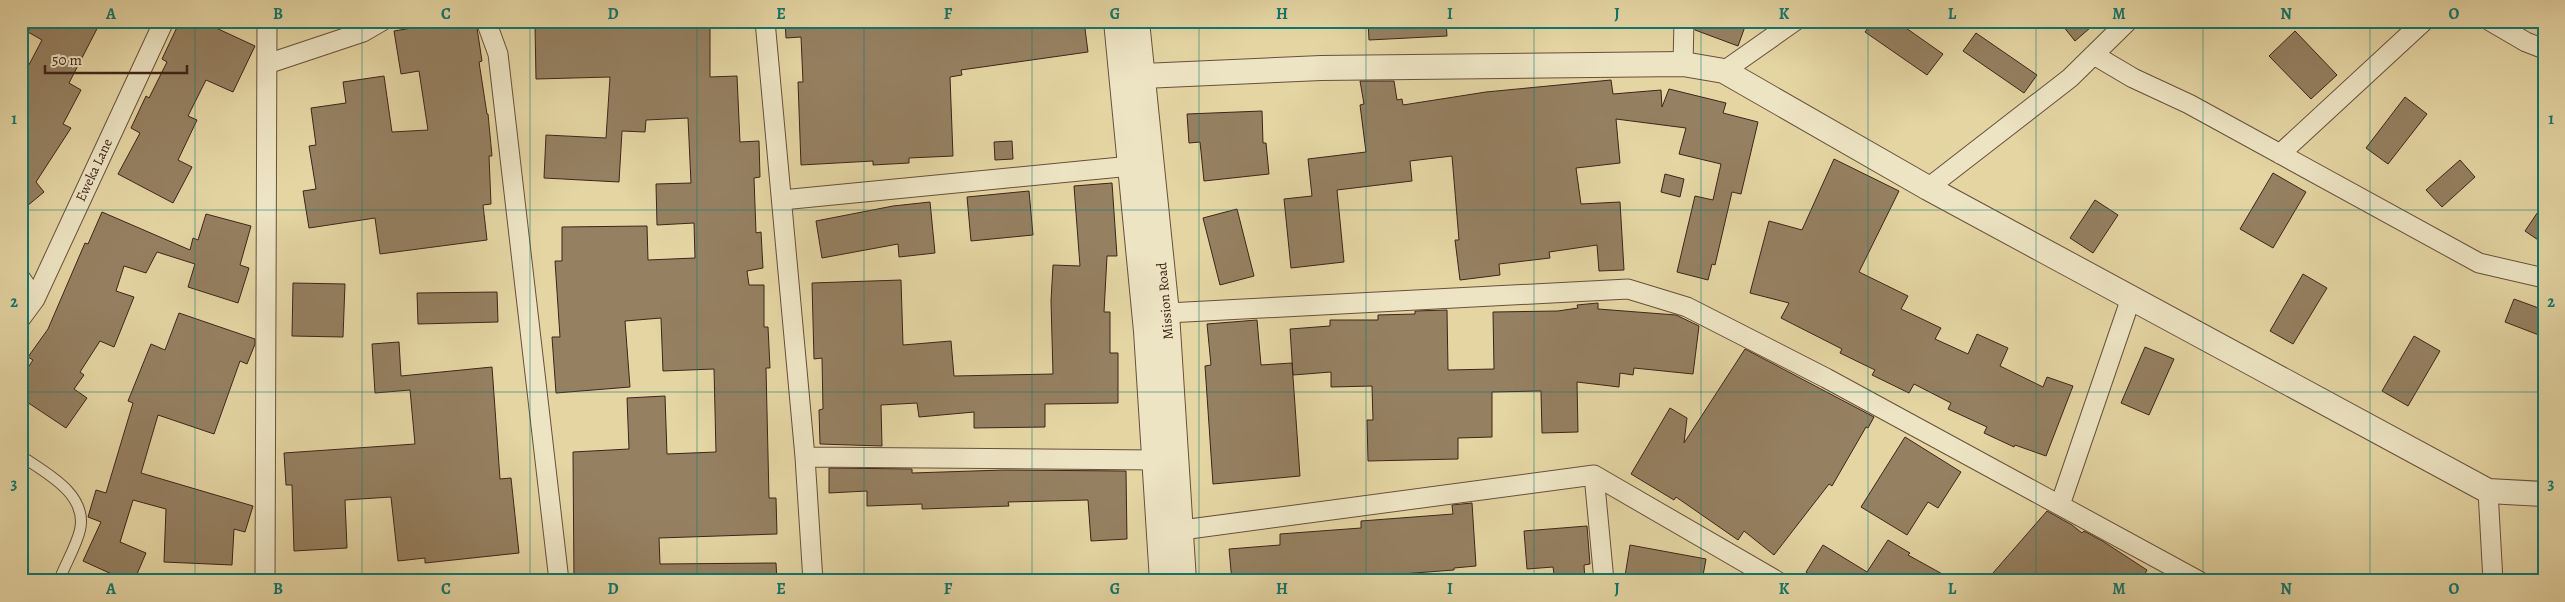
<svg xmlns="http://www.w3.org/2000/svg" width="2565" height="602" viewBox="0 0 2565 602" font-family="Alegreya,serif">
	<rect width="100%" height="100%" fill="#e4d5a3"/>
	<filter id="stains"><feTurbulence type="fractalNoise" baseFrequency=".004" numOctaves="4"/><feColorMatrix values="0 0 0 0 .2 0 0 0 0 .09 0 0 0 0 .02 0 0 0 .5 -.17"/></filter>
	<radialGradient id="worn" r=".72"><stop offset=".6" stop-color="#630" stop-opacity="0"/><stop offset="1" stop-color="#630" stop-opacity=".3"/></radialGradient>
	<path fill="#958061" stroke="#3f2419" d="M 33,21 L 101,21 L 69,83 L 81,90 L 63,124 L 71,128 L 36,182 L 44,192 L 21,211 L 21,80 L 42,40 L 28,32 Z
		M 180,21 L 201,21 L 255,46 L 233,92 L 206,80 L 188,116 L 197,120 L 178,160 L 192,167 L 173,203 L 118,174 L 140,133 L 131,128 L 146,96 L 149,98 L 167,62 L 162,59 Z
		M 453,21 L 475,21 L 477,28 L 482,61 L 479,62 L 487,114 L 488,114 L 492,156 L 489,156 L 491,204 L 483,205 L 487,240 L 380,254 L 375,218 L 309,228 L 303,191 L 316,189 L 309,146 L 316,145 L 311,108 L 346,103 L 343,82 L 384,76 L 392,132 L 428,130 L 419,71 L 401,74 L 394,31 Z
		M 710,21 L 710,77 L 737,76 L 740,142 L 759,141 L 760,177 L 754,178 L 756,233 L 761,232 L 763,268 L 747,271 L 749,285 L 764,285 L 764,327 L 768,327 L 770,368 L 766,368 L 769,498 L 776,498 L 777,534 L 659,538 L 660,564 L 776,563 L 777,581 L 574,581 L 573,452 L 629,449 L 627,398 L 665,396 L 667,454 L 716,452 L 714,369 L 663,371 L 661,318 L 625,321 L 630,387 L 556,393 L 552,337 L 560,337 L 555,261 L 562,261 L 562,227 L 647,226 L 648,260 L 695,258 L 694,223 L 657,225 L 656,184 L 691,183 L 688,118 L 646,120 L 645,132 L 622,131 L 619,182 L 544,178 L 546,135 L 606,138 L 610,77 L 536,79 L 535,26 Z
		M 785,21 L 998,21 L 999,24 L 1015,21 L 1084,21 L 1088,52 L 961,70 L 962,75 L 950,77 L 953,156 L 909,158 L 909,163 L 873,165 L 873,161 L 801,165 L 798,82 L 803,82 L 801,37 L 786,38 Z
		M 1368,21 L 1446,21 L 1447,36 L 1369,40 Z
		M 1695,21 L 1747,21 L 1738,46 L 1695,30 Z
		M 1873,21 L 1896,21 L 1943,54 L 1927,75 L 1865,32 Z
		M 2059,21 L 2098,21 L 2075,41 Z
		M 2295,31 L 2337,75 L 2311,99 L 2269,56 Z
		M 1976,33 L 2037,75 L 2024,93 L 1963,51 Z
		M 1611,80 L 1613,94 L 1661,90 L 1662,107 L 1669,89 L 1726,103 L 1723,113 L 1758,122 L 1741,194 L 1732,192 L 1715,265 L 1712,264 L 1708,280 L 1677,272 L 1695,196 L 1713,200 L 1721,164 L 1679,154 L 1686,128 L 1616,119 L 1620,163 L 1576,168 L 1581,204 L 1620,202 L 1624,270 L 1599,271 L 1597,245 L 1549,252 L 1550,258 L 1499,264 L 1500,275 L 1460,280 L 1455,240 L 1459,240 L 1452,156 L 1410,161 L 1412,181 L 1337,190 L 1344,262 L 1291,268 L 1284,199 L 1312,196 L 1308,159 L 1366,152 L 1360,105 L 1364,104 L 1360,81 L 1394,81 L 1397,100 L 1402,99 L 1403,105 L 1486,92 Z
		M 2405,97 L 2427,114 L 2388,164 L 2366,148 Z
		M 1262,111 L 1263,143 L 1266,143 L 1269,174 L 1204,181 L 1200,142 L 1189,143 L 1187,114 Z
		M 1012,141 L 1013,159 L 995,160 L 994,142 Z
		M 1834,159 L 1899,191 L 1859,272 L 1908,296 L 1901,309 L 1941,328 L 1935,339 L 1968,354 L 1977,334 L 2008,348 L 2000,366 L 2043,387 L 2047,377 L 2073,386 L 2046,456 L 2015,445 L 2014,447 L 1984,433 L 1987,427 L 1948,409 L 1951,403 L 1914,384 L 1909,393 L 1872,375 L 1875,370 L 1840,353 L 1842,349 L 1781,318 L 1789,303 L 1750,293 L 1769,221 L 1802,230 Z
		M 2460,160 L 2475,177 L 2442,207 L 2426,190 Z
		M 2273,173 L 2306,192 L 2273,248 L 2240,229 Z
		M 1665,174 L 1684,179 L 1680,197 L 1661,192 Z
		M 1112,183 L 1117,256 L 1107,256 L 1104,312 L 1110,312 L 1110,353 L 1118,353 L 1118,403 L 1045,404 L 1045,427 L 974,428 L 974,412 L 919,417 L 917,403 L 881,405 L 882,446 L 820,444 L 819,410 L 823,409 L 822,358 L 814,359 L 812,283 L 901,280 L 903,345 L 951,341 L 954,376 L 1053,374 L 1051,301 L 1053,265 L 1080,266 L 1074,186 Z
		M 1029,191 L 1033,235 L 971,241 L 967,197 Z
		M 2095,200 L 2118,215 L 2093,253 L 2070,238 Z
		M 930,202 L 935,253 L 899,257 L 898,244 L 822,258 L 816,221 L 893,206 Z
		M 2544,203 L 2544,244 L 2525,231 Z
		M 1237,209 L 1254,276 L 1220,285 L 1203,218 Z
		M 102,212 L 190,250 L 193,238 L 198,240 L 206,214 L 251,226 L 240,265 L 249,268 L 238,303 L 188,287 L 195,264 L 157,252 L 146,273 L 124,266 L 116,291 L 134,297 L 114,347 L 100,341 L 80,372 L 84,375 L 74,389 L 87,398 L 66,428 L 21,398 L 21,378 L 33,360 L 28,357 L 48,329 L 85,243 L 88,244 Z
		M 2303,274 L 2327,288 L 2293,344 L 2270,331 Z
		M 293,283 L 345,284 L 343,337 L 292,336 Z
		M 497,292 L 498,322 L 418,324 L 417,293 Z
		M 2514,299 L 2544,310 L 2544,337 L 2505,322 Z
		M 1598,303 L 1598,309 L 1676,315 L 1699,326 L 1693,374 L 1634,368 L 1633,375 L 1620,373 L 1619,387 L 1577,382 L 1578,432 L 1542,433 L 1541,391 L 1492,392 L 1492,437 L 1458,438 L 1458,459 L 1368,461 L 1367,420 L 1373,420 L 1372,386 L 1331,387 L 1331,372 L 1293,375 L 1290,329 L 1330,326 L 1330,320 L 1378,320 L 1378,315 L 1415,314 L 1415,311 L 1447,310 L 1448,370 L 1494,369 L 1493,312 L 1558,311 L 1578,308 L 1577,305 Z
		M 179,313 L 255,339 L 255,344 L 247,364 L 240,361 L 214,434 L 158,415 L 141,473 L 253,506 L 245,532 L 234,529 L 232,565 L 164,562 L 166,509 L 133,500 L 120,542 L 146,553 L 134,581 L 127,581 L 83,561 L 101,522 L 88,517 L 96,490 L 106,493 L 133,403 L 128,401 L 151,344 L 165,350 Z
		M 1257,320 L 1261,365 L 1292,363 L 1300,476 L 1213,484 L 1205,366 L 1211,365 L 1207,324 Z
		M 2414,336 L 2440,351 L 2408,406 L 2382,391 Z
		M 399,342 L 401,376 L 492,367 L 500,479 L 511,478 L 519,553 L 425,563 L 425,558 L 398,561 L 391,497 L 345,500 L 347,548 L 294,551 L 292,485 L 286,485 L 284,453 L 415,444 L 410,390 L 375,393 L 372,344 Z
		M 2145,347 L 2174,359 L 2149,415 L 2121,403 Z
		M 1745,349 L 1874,417 L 1868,428 L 1866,427 L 1832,486 L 1829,484 L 1774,555 L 1744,531 L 1738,540 L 1676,497 L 1674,500 L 1631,474 L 1670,408 L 1687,418 L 1684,443 Z
		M 1905,437 L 1961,472 L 1938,508 L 1928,502 L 1907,535 L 1861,507 Z
		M 829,468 L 912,469 L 912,473 L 1004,470 L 1126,471 L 1127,539 L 1091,541 L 1088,500 L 1008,502 L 1009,506 L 922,509 L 922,504 L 867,506 L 867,491 L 829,493 Z
		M 1472,503 L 1476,566 L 1454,568 L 1454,570 L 1349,578 L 1350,581 L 1232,581 L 1229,549 L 1280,545 L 1280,534 L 1361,528 L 1361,521 L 1453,514 L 1452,505 Z
		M 2047,511 L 2072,525 L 2082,533 L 2084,531 L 2104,542 L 2147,570 L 2141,581 L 1986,581 Z
		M 1587,526 L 1590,564 L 1584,565 L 1585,581 L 1555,581 L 1553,567 L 1527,569 L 1524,531 Z
		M 1888,540 L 1910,553 L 1908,555 L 1955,581 L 1819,581 L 1806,572 L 1823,545 L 1867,572 Z
		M 1630,545 L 1706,559 L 1702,581 L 1659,581 L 1625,576 Z"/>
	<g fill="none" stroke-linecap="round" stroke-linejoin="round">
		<defs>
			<path id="service" d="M 21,456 C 46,473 88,494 80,530 C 76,547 65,564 59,581"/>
			<path id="minor" d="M 486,21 L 498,54 L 559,581
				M 765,21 L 805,457 L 813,581
				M 2490,21 L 2526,42 L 2544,49
				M 2094,55 L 2133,78 L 2189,104 L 2479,263 L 2544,278
				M 267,64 L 363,32 L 382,21
				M 1683,64 L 1684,21
				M 1724,71 L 1795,21
				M 2280,154 L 2424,21
				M 1928,188 L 2070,78 L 2128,21
				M 782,200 L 1131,166
				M 21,279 L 35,299
				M 1167,313 L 1628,289 L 1687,307 L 1826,378 L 2199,581
				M 21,318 L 35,299 L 164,21
				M 805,457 L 1155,460
				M 1594,475 L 1604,581
				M 2488,491 L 2493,581
				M 2060,505 L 2131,298
				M 1167,532 L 1594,475 L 1777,581
				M 265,581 L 267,21"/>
			<path id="tertiary" d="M 1116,21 L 1146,331 L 1162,581
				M 1137,21 L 1167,313 L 1184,581
				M 1143,76 L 1321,68 L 1683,64 L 1724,71 L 1928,188 L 2488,491 L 2544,494"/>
		</defs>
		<use href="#service" stroke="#68503c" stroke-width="12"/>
		<use href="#minor" stroke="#68503c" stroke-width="21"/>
		<use href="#tertiary" stroke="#68503c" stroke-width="26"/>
		<use href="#service" stroke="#ede4c3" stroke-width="10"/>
		<use href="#minor" stroke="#ede4c3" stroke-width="19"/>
		<use href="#tertiary" stroke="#ede4c3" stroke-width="24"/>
	</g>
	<path fill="none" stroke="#0f766e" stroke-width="1" stroke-opacity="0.55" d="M 195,21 L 195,581M 362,21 L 362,581M 530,21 L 530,581M 697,21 L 697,581M 864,21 L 864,581M 1032,21 L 1032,581M 1199,21 L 1199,581M 1366,21 L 1366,581M 1534,21 L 1534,581M 1701,21 L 1701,581M 1868,21 L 1868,581M 2036,21 L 2036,581M 2203,21 L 2203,581M 2370,21 L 2370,581M 21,210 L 2544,210M 21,392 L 2544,392"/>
	<g text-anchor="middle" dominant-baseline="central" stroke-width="4.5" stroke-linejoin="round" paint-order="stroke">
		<g font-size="14" fill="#3f2419" stroke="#ede4c3">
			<text transform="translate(94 170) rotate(-65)">Eweka Lane</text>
			<text transform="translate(1165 301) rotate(-95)">Mission Road</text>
		</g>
	</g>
	<rect width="2565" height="602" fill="none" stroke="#e4d5a3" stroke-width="55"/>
	<path d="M45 65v8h142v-8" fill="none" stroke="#3f2419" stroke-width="2.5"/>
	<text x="52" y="65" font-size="15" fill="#3f2419" stroke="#ede4c3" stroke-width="4" paint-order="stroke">50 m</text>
	<rect x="28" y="28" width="2510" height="546" fill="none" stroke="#0f766e" stroke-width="2"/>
	<g font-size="16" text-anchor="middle" font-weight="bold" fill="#0f766e">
		<text x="111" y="19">A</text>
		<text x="278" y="19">B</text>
		<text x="446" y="19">C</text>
		<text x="613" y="19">D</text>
		<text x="781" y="19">E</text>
		<text x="948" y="19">F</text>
		<text x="1115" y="19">G</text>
		<text x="1282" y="19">H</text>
		<text x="1450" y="19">I</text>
		<text x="1617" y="19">J</text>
		<text x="1784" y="19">K</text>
		<text x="1952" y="19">L</text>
		<text x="2119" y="19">M</text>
		<text x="2286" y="19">N</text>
		<text x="2454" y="19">O</text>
		<text x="14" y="124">1</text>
		<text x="2551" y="124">1</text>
		<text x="14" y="307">2</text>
		<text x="2551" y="307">2</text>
		<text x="14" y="489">3</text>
		<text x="2551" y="489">3</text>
		<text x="111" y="594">A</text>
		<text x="278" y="594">B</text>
		<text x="446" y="594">C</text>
		<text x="613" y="594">D</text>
		<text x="781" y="594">E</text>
		<text x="948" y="594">F</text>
		<text x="1115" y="594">G</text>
		<text x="1282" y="594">H</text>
		<text x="1450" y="594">I</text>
		<text x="1617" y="594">J</text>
		<text x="1784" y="594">K</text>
		<text x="1952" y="594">L</text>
		<text x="2119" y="594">M</text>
		<text x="2286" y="594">N</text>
		<text x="2454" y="594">O</text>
	</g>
	<rect width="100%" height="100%" filter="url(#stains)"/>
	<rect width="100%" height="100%" fill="url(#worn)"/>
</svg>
